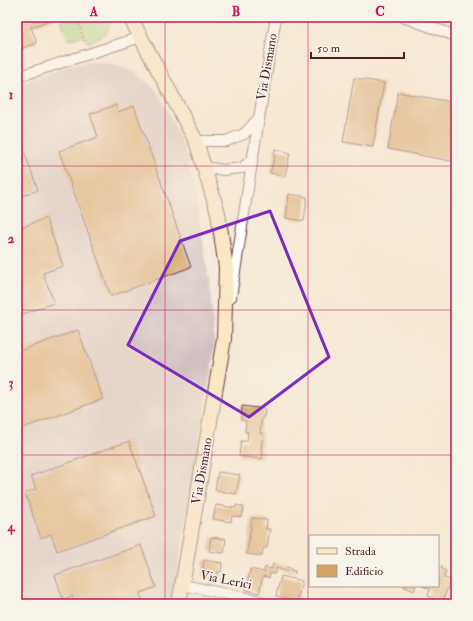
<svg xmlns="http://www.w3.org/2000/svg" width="473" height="621" viewBox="0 0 473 621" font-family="'IM FELL Double Pica',serif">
	<rect width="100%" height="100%" fill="#f7f3e8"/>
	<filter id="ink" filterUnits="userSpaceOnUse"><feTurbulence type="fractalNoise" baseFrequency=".025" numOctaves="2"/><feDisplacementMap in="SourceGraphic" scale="8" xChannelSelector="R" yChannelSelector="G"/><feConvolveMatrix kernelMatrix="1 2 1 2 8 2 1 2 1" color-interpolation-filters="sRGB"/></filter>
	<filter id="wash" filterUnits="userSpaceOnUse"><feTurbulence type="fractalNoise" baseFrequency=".012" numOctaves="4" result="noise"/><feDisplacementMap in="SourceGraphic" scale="16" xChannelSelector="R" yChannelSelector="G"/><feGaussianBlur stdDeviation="0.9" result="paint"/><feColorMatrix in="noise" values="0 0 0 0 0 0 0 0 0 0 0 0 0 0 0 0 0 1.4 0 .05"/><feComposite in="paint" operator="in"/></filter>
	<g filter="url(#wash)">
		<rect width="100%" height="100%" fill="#f5e8d4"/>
		<path fill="#d2bfc0" d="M 92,62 L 113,64 L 136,73 L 156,90 L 173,121 L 184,150 L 196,196 L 209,280 L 215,346 L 172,604 L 17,604 L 17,85 L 71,65 Z"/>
		<path fill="#a9d480" stroke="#7a7a56" d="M 60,17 L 110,17 C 111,33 101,37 88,43 L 85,35 L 68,40 Z"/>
		<g id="blocks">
			<path fill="#d3a162" d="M 17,17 L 59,17 L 31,27 L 37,43 L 17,50 Z
				M 354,78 L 384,83 L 373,147 L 343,142 Z
				M 398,92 L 456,103 L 456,162 L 388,149 Z
				M 116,105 L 118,112 L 134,106 L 191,267 L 111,296 L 59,151 L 98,137 L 90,114 Z
				M 20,140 L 38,190 L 17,198 L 17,141 Z
				M 275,149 L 290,153 L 285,176 L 270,173 L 275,156 L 274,155 Z
				M 289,194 L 307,197 L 304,221 L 286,218 Z
				M 46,218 L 63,266 L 43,273 L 54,303 L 17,316 L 17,229 Z
				M 78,330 L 103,399 L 17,430 L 17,352 Z
				M 242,406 L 265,409 L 264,417 L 262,417 L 260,433 L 263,434 L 261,450 L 263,451 L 262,459 L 239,456 L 241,441 L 247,441 L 248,432 L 245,432 L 246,421 L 241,420 Z
				M 129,441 L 156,516 L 57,551 L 51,534 L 41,538 L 25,493 L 36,489 L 31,476 Z
				M 218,472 L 240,475 L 236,494 L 215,490 Z
				M 216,505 L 236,508 L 236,505 L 244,507 L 243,514 L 242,514 L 241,517 L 232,516 L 231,522 L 213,519 Z
				M 252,518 L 267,520 L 266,529 L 270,529 L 267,548 L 263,548 L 262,556 L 247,554 Z
				M 211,537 L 226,539 L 224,553 L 209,551 Z
				M 141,545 L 156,587 L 140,593 L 144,604 L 75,604 L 72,596 L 63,599 L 55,575 Z
				M 204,560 L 222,563 L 221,572 L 218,572 L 217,578 L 202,576 Z
				M 273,564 L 290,568 L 291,570 L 295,571 L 295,573 L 276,568 L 275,574 L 270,573 L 269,578 L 263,576 L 259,593 L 246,590 L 250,569 L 264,572 L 265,567 L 271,569 Z
				M 438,566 L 442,567 L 441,568 L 446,571 L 444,578 L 451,580 L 442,602 L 428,596 L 430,589 L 422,586 L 438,586 Z
				M 281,576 L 302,581 L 297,602 L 276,596 Z
				M 403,586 L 416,586 L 414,591 Z"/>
		</g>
	</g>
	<g filter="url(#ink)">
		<use href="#blocks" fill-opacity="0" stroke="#643d44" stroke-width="1"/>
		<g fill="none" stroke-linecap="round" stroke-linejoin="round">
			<defs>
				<path id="street" d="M 403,17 L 456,36
					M 17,77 L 141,37
					M 196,141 L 226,141 L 244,134 L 259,118
					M 204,167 L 224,170 L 242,168 L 252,160
					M 231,297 L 259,118 L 276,17
					M 183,585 L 260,601 L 263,604"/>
				<path id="secondary" d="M 130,17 L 196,141 L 218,213 L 226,268 L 224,339 L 179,604"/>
			</defs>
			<use href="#street" stroke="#643d44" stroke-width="12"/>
			<use href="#secondary" stroke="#643d44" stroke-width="16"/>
			<path stroke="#643d44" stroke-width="2" stroke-dasharray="1 3" stroke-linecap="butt" d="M 77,17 L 85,44"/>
			<use href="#street" stroke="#fff" stroke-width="10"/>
			<use href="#secondary" stroke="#fae7c3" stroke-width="14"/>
		</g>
	</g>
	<path d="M0 0H473V621H0ZM 270,211 L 329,357 L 249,417 L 128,345 L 180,241 Z" fill="#f5e8d4" fill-opacity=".55" fill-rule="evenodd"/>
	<path fill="none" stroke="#7b2cbf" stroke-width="3" stroke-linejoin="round" d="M 270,211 L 329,357 L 249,417 L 128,345 L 180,241 Z"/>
	<path fill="none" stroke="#c2185b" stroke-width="1" stroke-opacity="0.55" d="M 165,17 L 165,604M 308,17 L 308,604M 17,166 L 456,166M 17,310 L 456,310M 17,455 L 456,455"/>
	<g text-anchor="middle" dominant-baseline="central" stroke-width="3" stroke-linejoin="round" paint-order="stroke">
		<g font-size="13" fill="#4a1f2b" stroke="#f7f3e8">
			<text transform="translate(267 67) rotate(-80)">Via Dismano</text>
			<text transform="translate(202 471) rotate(-80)">Via Dismano</text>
			<text transform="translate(226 580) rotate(11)">Via Lerici</text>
		</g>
	</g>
	<rect width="473" height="621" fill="none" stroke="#f7f3e8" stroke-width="44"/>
	<rect x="309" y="535" width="130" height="52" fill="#f7f3e8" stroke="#b29e9c"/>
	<rect x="317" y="548" width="20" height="6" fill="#fae7c3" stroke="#b29e9c"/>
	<text x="345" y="555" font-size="12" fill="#4a1f2b">Strada</text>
	<rect x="317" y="565" width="20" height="12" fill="#d3a162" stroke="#b29e9c"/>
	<text x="345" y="575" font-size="12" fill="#4a1f2b">Edificio</text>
	<path d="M311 52v6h93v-6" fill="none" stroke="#4a1f2b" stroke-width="2"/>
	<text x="317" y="52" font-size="12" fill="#4a1f2b" stroke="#f7f3e8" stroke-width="3" paint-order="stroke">50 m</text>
	<rect x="22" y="22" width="429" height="577" fill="none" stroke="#c2185b" stroke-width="1.5"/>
	<g font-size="13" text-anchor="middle" font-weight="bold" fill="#c2185b">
		<text x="94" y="16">A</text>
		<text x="236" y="16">B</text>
		<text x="380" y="16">C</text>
		<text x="11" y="99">1</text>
		<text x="11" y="243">2</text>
		<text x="11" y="387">3</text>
		<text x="11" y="531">4</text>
	</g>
</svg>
